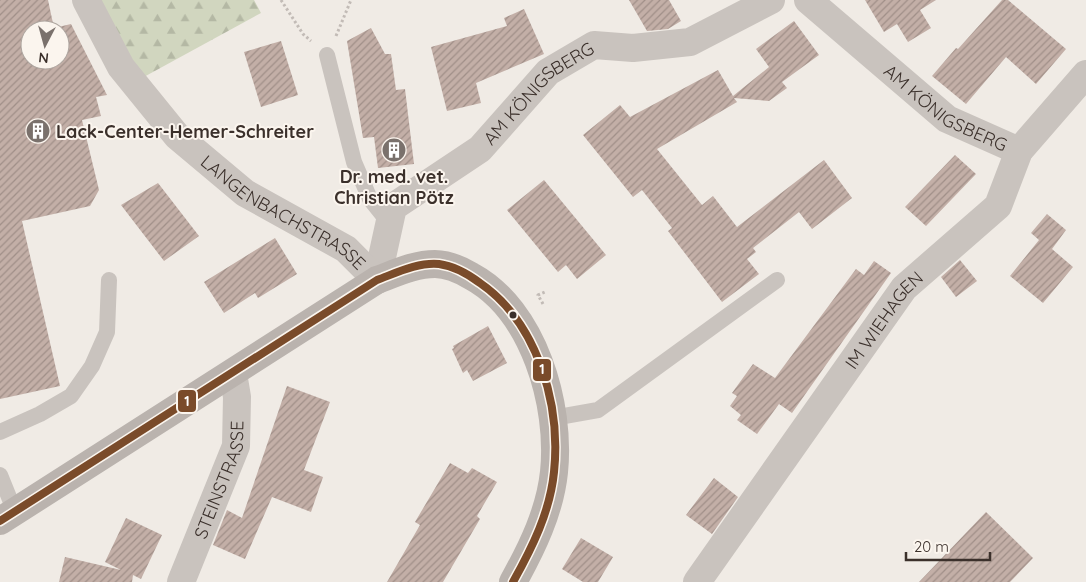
<svg xmlns="http://www.w3.org/2000/svg" width="1086" height="582" viewBox="0 0 1086 582" font-family="Quicksand,sans-serif">
	<defs>
		<pattern id="forest-firs" width="22" height="20" patternUnits="userSpaceOnUse" patternTransform="scale(1.25)"><rect width="22" height="20" fill="#d1d6bf"/><path d="M5 1l3.5 6h-7zM16 11l3.5 6h-7z" fill="#b4b8a4"/></pattern>
		<pattern id="building-hatch" width="6" height="6" patternUnits="userSpaceOnUse" patternTransform="scale(1.25)"><rect width="6" height="6" fill="#c3afa7"/><path d="M-1 1l2-2M0 6l6-6M5 7l2-2" fill="none" stroke="#a08f88"/></pattern>
	</defs>
	<rect width="100%" height="100%" fill="#f0ebe5"/>
	<path fill="url(#forest-firs)" d="M 100,0 L 254,0 L 261,13 L 142,78 Z"/>
	<path fill="url(#building-hatch)" fill-rule="evenodd" d="M 0,0 L 48,0 L 54,28 L 71,24 L 107,95 L 96,97 L 101,116 L 82,120 L 99,190 L 90,206 L 22,221 L 60,386 L 0,399 ZM 30,30 L 60,30 L 60,60 L 30,60 Z
		M 629,0 L 669,0 L 681,21 L 668,29 L 647,31 Z
		M 865,0 L 936,0 L 920,10 L 931,28 L 908,42 L 897,24 L 884,32 Z
		M 1002,0 L 1008,0 L 1066,49 L 1036,84 L 1006,57 L 966,104 L 932,76 L 956,48 L 958,49 Z
		M 524,9 L 544,54 L 476,83 L 481,103 L 447,111 L 431,47 L 507,26 L 504,18 Z
		M 794,21 L 819,55 L 782,82 L 787,88 L 769,101 L 734,98 L 737,102 L 657,149 L 702,205 L 713,196 L 737,227 L 824,160 L 852,198 L 812,229 L 799,212 L 753,248 L 756,252 L 747,259 L 759,274 L 722,302 L 668,231 L 672,228 L 642,190 L 633,197 L 583,135 L 620,105 L 630,117 L 718,70 L 733,96 L 769,67 L 756,49 Z
		M 371,28 L 385,54 L 391,54 L 396,90 L 405,89 L 414,164 L 378,168 L 374,137 L 363,138 L 347,41 Z
		M 281,41 L 298,95 L 261,107 L 244,52 Z
		M 955,155 L 976,174 L 926,226 L 905,207 Z
		M 544,180 L 606,255 L 577,279 L 566,265 L 558,272 L 507,210 Z
		M 158,183 L 199,236 L 164,261 L 121,205 Z
		M 1047,214 L 1066,230 L 1052,249 L 1073,267 L 1043,303 L 1010,276 L 1039,240 L 1031,233 Z
		M 275,238 L 297,274 L 258,298 L 255,293 L 224,313 L 204,282 Z
		M 960,260 L 977,281 L 956,297 L 941,277 Z
		M 874,261 L 891,273 L 792,413 L 779,404 L 757,434 L 737,420 L 741,415 L 730,406 L 737,396 L 732,393 L 753,364 L 775,378 L 856,269 L 864,275 Z
		M 488,326 L 507,363 L 473,381 L 467,370 L 463,373 L 452,349 L 454,348 L 453,346 Z
		M 287,386 L 330,402 L 304,470 L 323,477 L 311,512 L 272,497 L 245,559 L 213,545 L 227,510 L 242,518 Z
		M 450,463 L 468,473 L 472,468 L 497,482 L 477,516 L 480,519 L 443,582 L 387,582 L 420,525 L 415,522 Z
		M 714,478 L 738,497 L 712,534 L 686,515 Z
		M 986,512 L 1033,558 L 1010,582 L 919,582 Z
		M 126,518 L 162,535 L 141,579 L 133,575 L 132,582 L 59,582 L 65,557 L 121,570 L 105,562 Z
		M 581,538 L 613,557 L 598,582 L 583,582 L 562,569 Z"/>
	<g fill="none" stroke-linecap="round" stroke-linejoin="round">
		<path stroke="#c2bbb6" stroke-width="3" stroke-dasharray="2.5 2.5" stroke-linecap="butt" d="M 281,0 L 303,34 L 311,41
			M 336,36 L 351,0
			M 543,304 L 538,295 L 545,292"/>
		<path stroke="#c9c3be" stroke-width="16" d="M 327,55 L 354,162 L 370,199 L 390,224
			M 553,418 L 598,410 L 777,280
			M 0,432 L 40,414 L 71,396 L 92,366 L 107,332 L 109,280
			M 0,475 L 15,512"/>
		<g stroke="#c9c3be" stroke-width="28">
			<path id="s1" d="M 808,0 L 947,119 L 1019,151"/>
			<path id="s2" d="M 377,280 L 393,207 L 480,149 L 548,72 L 594,45 L 633,48 L 690,42 L 771,0"/>
			<path id="s3" d="M 181,582 L 236,446 L 237,397 L 233,373"/>
			<path id="s4" d="M 697,582 L 904,288 L 998,206 L 1019,151 L 1086,74"/>
		</g>
		<path stroke="#c9c3be" stroke-width="28" id="s5" d="M 86,0 L 121,67 L 177,136 L 245,193 L 346,249 L 377,280"/>
		<path stroke="#bab3ae" stroke-width="28" d="M 0,521 L 377,280 C 396,273 415,264 435,264 C 447,264 461,270 471,276 C 534,310 561,405 554,472 C 550,511 532,548 513,582"/>
		<defs>
			<path id="bus-1" d="M 0,521 L 377,280 C 396,273 418,262 439,264 C 454,266 468,274 480,283 C 538,323 561,405 554,472 C 550,512 532,548 513,582"/>
		</defs>
		<use href="#bus-1" stroke="#fbf5ee" stroke-width="11"/>
		<use href="#bus-1" stroke="#7a4b2a" stroke-width="8"/>
	</g>
	<defs>
		<symbol id="building-disc" viewBox="-11 -11 22 22"><circle r="9.5" fill="#7a716c" stroke="#fbf5ee"/><path d="M-4-6H4V6H1V3H-1V6H-4ZM-2.5-4.3h1.7v1.8h-1.7ZM.8-4.3h1.7v1.8H.8ZM-2.5-1h1.7V.8h-1.7ZM.8-1h1.7V.8H.8Z" fill="#fff"/></symbol>
	</defs>
	<g fill-rule="evenodd">
		<use href="#building-disc" x="24" y="117" width="28" height="28"/>
		<use href="#building-disc" x="380" y="136" width="28" height="28"/>
	</g>
	<circle fill="#3b302b" stroke="#fbf5ee" stroke-width="2" cx="513" cy="315" r="4.5"/>
	<g text-anchor="middle" dominant-baseline="central" stroke-width="4" stroke-linejoin="round" paint-order="stroke">
		<g font-size="18" fill="#3b302b" stroke="#fbf5ee">
			<text stroke="none"><textPath href="#s2" startOffset="261">AM KÖNIGSBERG</textPath></text>
			<text stroke="none"><textPath href="#s1" startOffset="176">AM KÖNIGSBERG</textPath></text>
			<text stroke="none"><textPath href="#s5" startOffset="296">LANGENBACHSTRASSE</textPath></text>
			<text stroke="none"><textPath href="#s4" startOffset="322">IM WIEHAGEN</textPath></text>
			<text stroke="none"><textPath href="#s3" startOffset="110">STEINSTRASSE</textPath></text>
		</g>
		<g font-size="18" font-weight="bold" fill="#3b302b" stroke="#fbf5ee" text-anchor="start">
			<text x="56" y="131">Lack-Center-Hemer-Schreiter</text>
			<text x="394" y="176" text-anchor="middle">Dr. med. vet.<tspan x="394" dy="21">Christian Pötz</tspan></text>
		</g>
	</g>
	<g stroke="#fbf5ee" stroke-width="2">
		<rect x="532" y="358" width="20" height="24" rx="5" fill="#7a4b2a"/>
		<rect x="177" y="389" width="20" height="24" rx="5" fill="#7a4b2a"/>
	</g>
	<g font-size="14" text-anchor="middle" font-weight="bold" fill="#fff">
		<text x="542" y="374">1</text>
		<text x="187" y="406">1</text>
	</g>
	<g transform="translate(45 45) rotate(186)"><circle r="24" fill="#fbf5ee" stroke="#aea6a0"/>
	<path d="M0-4L9 19L0 12L-9 19Z" fill="#7a716c"/>
	<text y="-8" font-size="14" font-weight="bold" text-anchor="middle" fill="#3b302b">N</text>
	</g>
	<path d="M906 552v8h84v-8" fill="none" stroke="#3b302b" stroke-width="2.5"/>
	<text x="914" y="552" font-size="15" fill="#3b302b" stroke="#fbf5ee" stroke-width="4" paint-order="stroke">20 m</text>
</svg>
